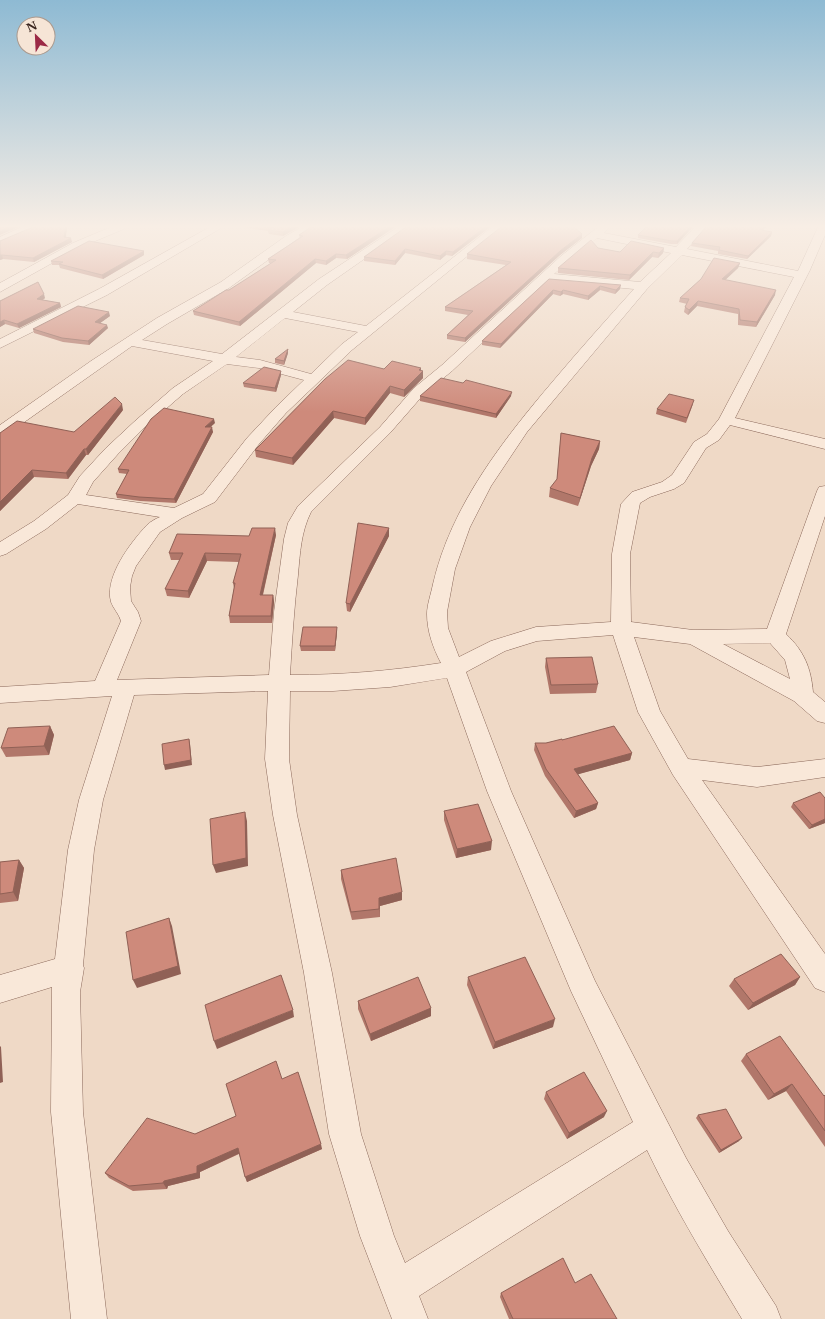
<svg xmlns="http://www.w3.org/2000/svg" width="825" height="1319" viewBox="0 0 825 1319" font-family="'Libre Baskerville',serif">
	<rect width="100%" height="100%" fill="#efd9c6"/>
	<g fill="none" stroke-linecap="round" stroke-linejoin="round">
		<defs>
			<path id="street" d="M 22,227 L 36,227 L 35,229 L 0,244 L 0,237 Z
				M 111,227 L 125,227 L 124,229 L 81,247 L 0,292 L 0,283 L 73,243 Z
				M 210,227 L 223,227 L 107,295 L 0,348 L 0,339 L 99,289 Z
				M 302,227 L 314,227 L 229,288 L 167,324 L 142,340 L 222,354 L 319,279 L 398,227 L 410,227 L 327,285 L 293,312 L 366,326 L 492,227 L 503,227 L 352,350 L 286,413 L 259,444 L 215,502 L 182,518 L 160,532 L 136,566 L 132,576 L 130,587 L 131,601 L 138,612 L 141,621 L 117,680 L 269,675 L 274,612 L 284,539 L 288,523 L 298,506 L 380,427 L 414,388 L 442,365 L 561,256 L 598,227 L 609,227 L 604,233 L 676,247 L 695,227 L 706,227 L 687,249 L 798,271 L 818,227 L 825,227 L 825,235 L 810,270 L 735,418 L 825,439 L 825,449 L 730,425 L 719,440 L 706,448 L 684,483 L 674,489 L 650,497 L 640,503 L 630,554 L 631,622 L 693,630 L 767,629 L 817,491 L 819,487 L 825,486 L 825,516 L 786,634 C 804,651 811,668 813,692 L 825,702 L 825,723 L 817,721 L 794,701 L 690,644 L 634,637 L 660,711 L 688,759 L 757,767 L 825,759 L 825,777 L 757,787 L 702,780 L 825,954 L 825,992 L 815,988 L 673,775 L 638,712 L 613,635 L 537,641 L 505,651 L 466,672 L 511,791 L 595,981 L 686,1158 L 728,1231 L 776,1306 L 781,1319 L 742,1319 C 709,1264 675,1209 647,1150 L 419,1296 L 428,1319 L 392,1319 L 360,1236 L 329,1134 L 304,973 L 273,815 L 265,759 L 268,691 L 134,695 L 103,800 L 94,850 L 83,965 L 84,968 L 80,992 L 83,1112 L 107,1319 L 71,1319 L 51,1112 L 52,987 L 0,1003 L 0,975 L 55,959 L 68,850 L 79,800 L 112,696 L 0,703 L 0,687 L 95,681 L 121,621 C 119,614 113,608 111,602 C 104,577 131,542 147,525 C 150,522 155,519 160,517 L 78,504 L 46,529 L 6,554 L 0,556 L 0,542 L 34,521 L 68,495 L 80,476 L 106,448 L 135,421 L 173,388 L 213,361 L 132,346 L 6,435 L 0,437 L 0,425 L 91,361 L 157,318 L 221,282 L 286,236 ZM 597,238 L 671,253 L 640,282 L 554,274 ZM 682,255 L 794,277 L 719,419 L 707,434 L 694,442 L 672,475 L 662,482 L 632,492 L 621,504 L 612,554 L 611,622 L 536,627 L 491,641 L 459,657 L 448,628 L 447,612 L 455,569 L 470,527 L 491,486 L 527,432 L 647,289 ZM 548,281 L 634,289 C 607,319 580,349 554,380 C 503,440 451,506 433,584 C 431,594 427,605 427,614 C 427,631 433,648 441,663 C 390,671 342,675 290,675 C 292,642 294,608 298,575 C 300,553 301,532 311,512 L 390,433 L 424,394 L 452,371 ZM 285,318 L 358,332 L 342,344 L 311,374 L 260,360 L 236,357 ZM 227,364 L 259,368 L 304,380 L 276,407 L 247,438 L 203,494 L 174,508 L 86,495 L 93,482 L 118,454 L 145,427 L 183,394 ZM 770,643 L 785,660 L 790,679 L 723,644 ZM 447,678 L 487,791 L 571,991 L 633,1122 L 405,1263 L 394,1236 L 361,1134 L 332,973 L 297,815 L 289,759 L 290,691 L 333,691 L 390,687 Z"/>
		</defs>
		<use href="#street" stroke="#8b695b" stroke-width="1"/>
		<use href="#street" fill="#f9e8d9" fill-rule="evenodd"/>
	</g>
	<path fill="#b1776a" d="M 33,227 L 67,227 L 66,237 L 72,242 L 34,262 L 3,259 L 0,260 L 0,241 Z
		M 241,227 L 299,227 L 283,236 L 269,234 L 268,231 Z
		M 311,227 L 395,227 L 347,259 L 336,258 L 326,265 L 316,263 L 240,326 L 194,315 L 193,311 L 229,290 L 271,263 L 269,263 L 268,259 L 300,238 L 299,235 Z
		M 406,227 L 490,227 L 452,256 L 446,255 L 440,260 L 405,253 L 395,265 L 364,261 L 364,257 Z
		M 646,227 L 693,227 L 677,244 L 671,244 L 638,238 L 638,235 Z
		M 706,227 L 766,227 L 763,230 L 772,232 L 771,236 L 747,259 L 718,254 L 718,251 L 691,246 L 692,243 Z
		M 582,238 L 560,255 L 465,342 L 447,339 L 447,335 L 468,315 L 445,311 L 445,307 L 506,265 L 467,259 L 467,254 Z
		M 598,248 L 620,252 L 664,248 L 663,253 L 658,258 L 652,257 L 629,280 L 558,273 L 558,268 Z
		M 144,255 L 103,279 L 60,268 L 59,265 L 52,265 L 51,261 Z
		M 740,263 L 738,268 L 725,280 L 775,295 L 756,327 L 738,325 L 738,314 L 697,306 L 688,315 L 684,312 L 685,307 L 687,304 L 679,302 L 680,298 Z
		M 549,279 L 620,289 L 615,294 L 600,290 L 588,300 L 563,294 L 560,296 L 553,294 L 500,348 L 482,345 L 482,341 Z
		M 45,298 L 43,300 L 60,303 L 61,307 L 19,328 L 5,324 L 0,327 L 0,301 Z
		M 110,316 L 100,323 L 108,328 L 89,345 L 63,342 L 34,333 L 33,329 Z
		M 288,353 L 284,365 L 275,363 L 275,359 Z
		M 421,368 L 421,371 L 423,371 L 423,378 L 404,397 L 390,393 L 365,425 L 334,418 L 293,465 L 256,457 L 255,450 L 384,369 Z
		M 281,371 L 281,375 L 276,392 L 244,387 L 243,383 Z
		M 463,383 L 511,396 L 496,418 L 420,401 L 420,396 Z
		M 693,404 L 686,423 L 656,414 L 657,409 Z
		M 123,410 L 88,455 L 86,455 L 68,479 L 34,477 L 0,511 L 0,433 L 74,432 Z
		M 215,423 L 210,427 L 213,432 L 176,503 L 140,501 L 117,498 L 116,494 L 127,474 L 119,473 L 118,469 Z
		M 561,433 L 600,441 L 599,449 L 591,466 L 578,506 L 549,497 L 550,488 L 557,480 Z
		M 389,528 L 389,536 L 350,612 L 347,611 L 346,603 Z
		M 276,535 L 263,595 L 273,595 L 274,602 L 272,623 L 230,623 L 229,616 L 234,588 L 233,583 L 239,562 L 207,561 L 189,598 L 167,596 L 165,589 L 180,560 L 171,560 L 169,553 L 249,536 Z
		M 337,632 L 335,651 L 301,651 L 300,646 Z
		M 546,658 L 598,684 L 596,693 L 550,694 L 545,667 Z
		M 50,726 L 54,735 L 49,755 L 6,757 L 1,748 Z
		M 562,740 L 632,753 L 630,760 L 578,774 L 598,803 L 596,809 L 574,818 L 545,776 L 534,750 L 535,743 L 546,743 Z
		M 825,798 L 825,823 L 809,829 L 791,807 L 793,803 Z
		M 444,811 L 491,850 L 456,858 L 444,820 Z
		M 19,860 L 24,868 L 18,901 L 0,903 L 0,862 Z
		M 341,870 L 402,900 L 380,906 L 380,917 L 352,920 L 341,879 Z
		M 468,977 L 553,1027 L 493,1049 L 467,985 Z
		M 800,977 L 795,985 L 748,1010 L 729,986 L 734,979 Z
		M 358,1001 L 431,1008 L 431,1016 L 371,1041 L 358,1009 Z
		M 746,1054 L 824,1096 L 825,1095 L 825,1147 L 786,1091 L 768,1100 L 741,1061 Z
		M 282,1079 L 322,1149 L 247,1182 L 239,1154 L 200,1172 L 200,1178 L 168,1186 L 167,1189 L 133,1191 L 109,1178 L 105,1173 L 195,1134 L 236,1116 Z
		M 546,1092 L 604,1117 L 567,1139 L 544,1099 Z
		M 698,1115 L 739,1141 L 719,1153 L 696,1118 Z
		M 575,1283 L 617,1319 L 509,1319 L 500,1297 L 501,1293 Z"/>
	<path fill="#906156" d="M 9,227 L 19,227 L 0,235 L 0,231 Z
		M 66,227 L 67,227 L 65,241 L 64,237 Z
		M 292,227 L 299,227 L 283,236 L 283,232 Z
		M 389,227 L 395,227 L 347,259 L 346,255 Z
		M 485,227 L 490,227 L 452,256 L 453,252 Z
		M 690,227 L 693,227 L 677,244 L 677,241 Z
		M 764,227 L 766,227 L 760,233 L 761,230 Z
		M 772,232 L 771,236 L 747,259 L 748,256 Z
		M 582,234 L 582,238 L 560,255 L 465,342 L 465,338 L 560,251 Z
		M 71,238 L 72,242 L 34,262 L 33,258 Z
		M 664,248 L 663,253 L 658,258 L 659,253 Z
		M 405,249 L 405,253 L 395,265 L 395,261 Z
		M 144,251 L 144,255 L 103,279 L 102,275 Z
		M 446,251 L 446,255 L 440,260 L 440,256 Z
		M 653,252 L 652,257 L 629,280 L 630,275 Z
		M 336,254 L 336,258 L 326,265 L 326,261 Z
		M 0,255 L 2,255 L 3,259 L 0,260 Z
		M 315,259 L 316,263 L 240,326 L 239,322 Z
		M 740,263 L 738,268 L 721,284 L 722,279 Z
		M 621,285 L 620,289 L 615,294 L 616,290 Z
		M 600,286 L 600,290 L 588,300 L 588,296 Z
		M 553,290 L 553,294 L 500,348 L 501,344 Z
		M 563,290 L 563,294 L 560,296 L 561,292 Z
		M 776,290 L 775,295 L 756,327 L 757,322 Z
		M 44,294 L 45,298 L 39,302 L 37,299 Z
		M 698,301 L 697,306 L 688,315 L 689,310 Z
		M 60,303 L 61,307 L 19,328 L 17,324 Z
		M 109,312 L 110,316 L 96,326 L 95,322 Z
		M 4,320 L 5,324 L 0,327 L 0,322 Z
		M 107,325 L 108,328 L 89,345 L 88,341 Z
		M 288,349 L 288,353 L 284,365 L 284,361 Z
		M 421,368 L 421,373 L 423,371 L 423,378 L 404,397 L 404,390 L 419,370 Z
		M 281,371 L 281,375 L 276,392 L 275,388 Z
		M 390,386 L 390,393 L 365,425 L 365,418 Z
		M 512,392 L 511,396 L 496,418 L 496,414 Z
		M 122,404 L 123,410 L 88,455 L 86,449 Z
		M 333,411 L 334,418 L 293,465 L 292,458 Z
		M 214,419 L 215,423 L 206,431 L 205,427 Z
		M 212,427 L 213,432 L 176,503 L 174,499 Z
		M 600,441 L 599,449 L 591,466 L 578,506 L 580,498 L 592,458 Z
		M 84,449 L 86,455 L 68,479 L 66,473 Z
		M 32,470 L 34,477 L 0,511 L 0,502 Z
		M 275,528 L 276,535 L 261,602 L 260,595 Z
		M 389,528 L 389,536 L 350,612 L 350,604 Z
		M 205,553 L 207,561 L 189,598 L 188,591 Z
		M 273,595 L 274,602 L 272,623 L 271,616 Z
		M 337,627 L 337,632 L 335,651 L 335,646 Z
		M 50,726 L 54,735 L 49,755 L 44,746 Z
		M 189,739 L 190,744 L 192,765 L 165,770 L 164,765 Z
		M 632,753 L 630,760 L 572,776 L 574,769 Z
		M 598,803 L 596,809 L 574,818 L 576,811 Z
		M 245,812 L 247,821 L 248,866 L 216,873 L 213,865 Z
		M 825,819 L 825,823 L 809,829 L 812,825 Z
		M 492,841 L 491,850 L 456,858 L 457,849 Z
		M 19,860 L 24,868 L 18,901 L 13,892 Z
		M 402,892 L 402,900 L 380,906 L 380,917 L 379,898 Z
		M 169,918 L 172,926 L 181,974 L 137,988 L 133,980 Z
		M 800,977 L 795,985 L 748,1010 L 753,1003 Z
		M 431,1008 L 431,1016 L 371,1041 L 370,1034 Z
		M 293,1010 L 294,1017 L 217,1049 L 214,1041 Z
		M 555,1019 L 553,1027 L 493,1049 L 495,1042 Z
		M 0,1046 L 1,1047 L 3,1082 L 0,1083 Z
		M 792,1084 L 786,1091 L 768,1100 L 774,1094 Z
		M 607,1111 L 604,1117 L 567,1139 L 569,1133 Z
		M 742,1138 L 739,1141 L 719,1153 L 721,1150 Z
		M 321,1144 L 322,1149 L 247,1182 L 245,1177 Z
		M 238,1148 L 240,1153 L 200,1172 L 200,1178 L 168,1186 L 167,1189 L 163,1183 L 164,1181 Z"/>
	<path fill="#ce8a7b" stroke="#906156" d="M 0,227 L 9,227 L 0,231 Z
		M 33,227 L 66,227 L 64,237 L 71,238 L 33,258 L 2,255 L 0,255 L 0,241 Z
		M 266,227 L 292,227 L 283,232 L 268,230 L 272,228 Z
		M 311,227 L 389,227 L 346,255 L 336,254 L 326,261 L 315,259 L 239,322 L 193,311 L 226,290 L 229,290 L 276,260 L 268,259 L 303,236 L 299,235 Z
		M 406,227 L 485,227 L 453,252 L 446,251 L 440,256 L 405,249 L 395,261 L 364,257 Z
		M 501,227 L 574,227 L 582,234 L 560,251 L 465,338 L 447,335 L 473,311 L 445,307 L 511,262 L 467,254 Z
		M 646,227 L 690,227 L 677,241 L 672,241 L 638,235 Z
		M 706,227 L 764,227 L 761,230 L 772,232 L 748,256 L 719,250 L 720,247 L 692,243 Z
		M 591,240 L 598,248 L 620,252 L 631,241 L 664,248 L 659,253 L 653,252 L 630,275 L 558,268 Z
		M 89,241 L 144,251 L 102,275 L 59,264 L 63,262 L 51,261 Z
		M 714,258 L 740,263 L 722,279 L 776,290 L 757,322 L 740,320 L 739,309 L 698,301 L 689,310 L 685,307 L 689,299 L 680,298 L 701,279 Z
		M 549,279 L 621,285 L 616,290 L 600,286 L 588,296 L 563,290 L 561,292 L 553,290 L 501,344 L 482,341 Z
		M 38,282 L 44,294 L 37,299 L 60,303 L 17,324 L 4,320 L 0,322 L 0,301 Z
		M 78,306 L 109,312 L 95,322 L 107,325 L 88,341 L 62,338 L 33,329 Z
		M 288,349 L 284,361 L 275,359 Z
		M 348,360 L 384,369 L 392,361 L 421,368 L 419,370 L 423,371 L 404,390 L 390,386 L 365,418 L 333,411 L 292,458 L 255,450 L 325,379 Z
		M 264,367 L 281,371 L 275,388 L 243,383 Z
		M 441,378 L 463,383 L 466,380 L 512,392 L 496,414 L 420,396 Z
		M 669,394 L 694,400 L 687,418 L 657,409 Z
		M 115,397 L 122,404 L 86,449 L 84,449 L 66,473 L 32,470 L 0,502 L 0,433 L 17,421 L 74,432 Z
		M 164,408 L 214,419 L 205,427 L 212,427 L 174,499 L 139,497 L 116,494 L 129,470 L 118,469 L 151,419 Z
		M 561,433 L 600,441 L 592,458 L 580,498 L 550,488 L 557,479 Z
		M 358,523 L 389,528 L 350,604 L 346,603 Z
		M 252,528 L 275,528 L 260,595 L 273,595 L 271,616 L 229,616 L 235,583 L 233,583 L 241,554 L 205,553 L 188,591 L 165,589 L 183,553 L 169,553 L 177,534 L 249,536 Z
		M 303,627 L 337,627 L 335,646 L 300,646 Z
		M 592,657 L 598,684 L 551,685 L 546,658 Z
		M 50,726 L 44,746 L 1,748 L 8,728 Z
		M 614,726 L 632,753 L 574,769 L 598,803 L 576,811 L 546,769 L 535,743 L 546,743 L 562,739 L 562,740 Z
		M 189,739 L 191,760 L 164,765 L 162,744 Z
		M 820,792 L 825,798 L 825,819 L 812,825 L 793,803 Z
		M 478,804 L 492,841 L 457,849 L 444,811 Z
		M 245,812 L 246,858 L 213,865 L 210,819 Z
		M 396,858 L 402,892 L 379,898 L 379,909 L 351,912 L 341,870 Z
		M 19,860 L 13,892 L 0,894 L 0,862 Z
		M 169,918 L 178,966 L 133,980 L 126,932 Z
		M 781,954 L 800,977 L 753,1003 L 734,979 Z
		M 525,957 L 555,1019 L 495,1042 L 468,977 Z
		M 281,975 L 293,1010 L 214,1041 L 205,1005 Z
		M 418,977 L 431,1008 L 370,1034 L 358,1001 Z
		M 780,1036 L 824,1096 L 825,1095 L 825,1131 L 792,1084 L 774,1094 L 746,1054 Z
		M 276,1061 L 282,1079 L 298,1072 L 321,1144 L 245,1177 L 238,1148 L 197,1166 L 197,1173 L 164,1181 L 163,1183 L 129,1186 L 105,1173 L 147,1118 L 195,1134 L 236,1116 L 226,1084 Z
		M 584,1072 L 607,1111 L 569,1133 L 546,1092 Z
		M 726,1109 L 742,1138 L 721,1150 L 698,1115 Z
		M 563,1258 L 575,1283 L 591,1274 L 617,1319 L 513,1319 L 501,1293 Z"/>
	<linearGradient id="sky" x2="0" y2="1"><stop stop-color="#8ebad3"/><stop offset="0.55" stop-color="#f8eee5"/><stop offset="1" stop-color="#f8eee5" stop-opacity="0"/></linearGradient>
	<rect width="825" height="412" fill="url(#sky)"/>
	<g transform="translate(36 36) rotate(336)"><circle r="19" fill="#f6e5d6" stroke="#ab998d"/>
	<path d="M0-3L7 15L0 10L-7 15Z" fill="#9b2a46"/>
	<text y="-6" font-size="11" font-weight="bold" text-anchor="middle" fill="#3b261f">N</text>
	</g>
</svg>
